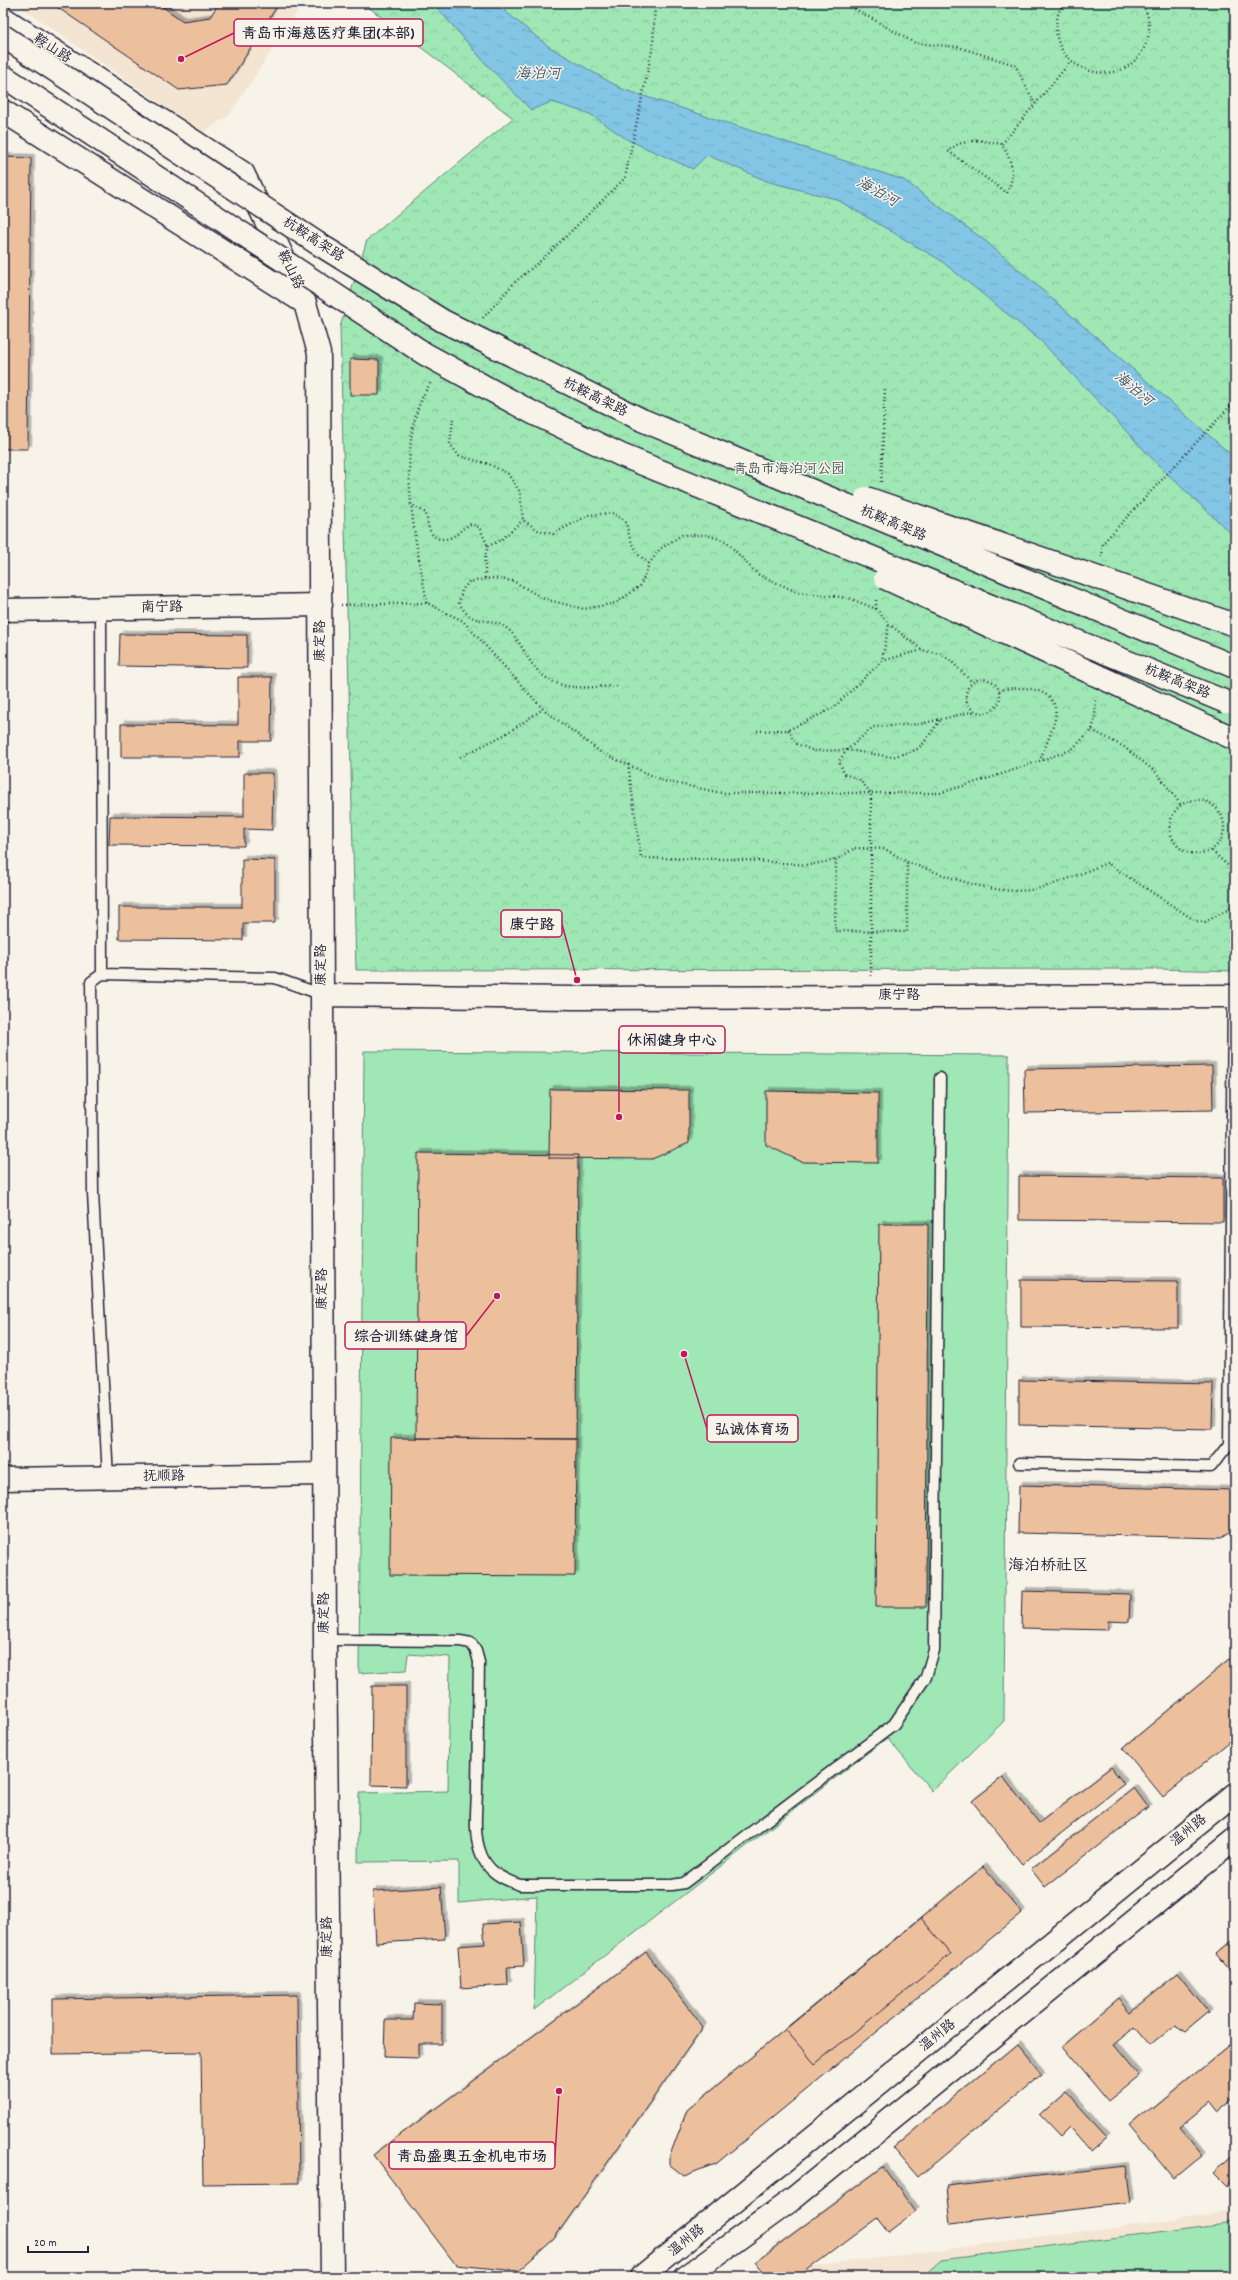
<svg xmlns="http://www.w3.org/2000/svg" width="1238" height="2280" viewBox="0 0 1238 2280" font-family="Dekko,'LXGW WenKai TC',sans-serif">
	<defs>
		<pattern id="park-crowns" width="20" height="18" patternUnits="userSpaceOnUse"><rect width="20" height="18" fill="#9fe7b5"/><path d="M2 6a3 3 0 1 1 6 0M12 15a3 3 0 1 1 6 0" fill="none" stroke="#89c69d"/></pattern>
		<pattern id="water-ripples" width="26" height="14" patternUnits="userSpaceOnUse"><rect width="26" height="14" fill="#83c5e4"/><path d="M2 4q2-2 4 0t4 0M15 11q2-2 4 0t4 0" fill="none" stroke="#71a9c4"/></pattern>
		<filter id="shadow"><feDropShadow dx="3.5" dy="-3.5" stdDeviation="0" flood-color="#0004"/></filter>
	</defs>
	<rect width="100%" height="100%" fill="#f7f3e8"/>
	<filter id="ink" filterUnits="userSpaceOnUse"><feTurbulence type="fractalNoise" baseFrequency=".025" numOctaves="2"/><feDisplacementMap in="SourceGraphic" scale="8" xChannelSelector="R" yChannelSelector="G"/><feConvolveMatrix kernelMatrix="1 2 1 2 8 2 1 2 1" color-interpolation-filters="sRGB"/></filter>
	<g filter="url(#ink)">
		<path fill="#f4e4d2" d="M 15,3 L 303,3 L 229,115 L 203,133 Z
			M 1235,2211 L 1235,2277 L 794,2277 L 797,2269 Z"/>
		<path fill="#9fe7b5" stroke="#608478" d="M 364,1051 L 1009,1055 L 1004,1721 L 932,1791 L 887,1738 L 534,2010 L 537,1896 L 459,1903 L 459,1861 L 358,1862 L 359,1793 L 448,1791 L 450,1657 L 408,1654 L 406,1670 L 359,1673 Z
			M 1235,2222 L 1235,2277 L 922,2277 L 941,2260 Z"/>
		<path fill="url(#park-crowns)" stroke="#608478" d="M 363,3 L 1235,3 L 1235,971 L 1156,969 L 356,970 L 340,327 L 367,240 L 513,118 Z"/>
		<path fill="url(#water-ripples)" stroke="#5c84a0" d="M 433,3 L 495,3 L 548,46 L 622,89 L 904,180 L 988,243 L 1235,458 L 1235,537 L 1161,468 L 1041,341 L 940,260 L 836,199 L 769,182 L 707,155 L 693,169 L 628,140 L 590,114 L 552,102 L 531,110 L 487,65 Z"/>
		<path fill="#edc09d" stroke="#22223b" filter="url(#shadow)" d="M 51,3 L 157,3 L 183,21 L 210,17 L 219,3 L 279,3 L 227,85 L 179,90 Z
			M 3,157 L 31,158 L 28,449 L 3,449 Z
			M 350,359 L 379,360 L 379,395 L 350,395 Z
			M 120,634 L 247,635 L 247,668 L 119,666 Z
			M 238,677 L 272,677 L 271,741 L 240,741 L 240,757 L 121,757 L 121,724 L 238,725 Z
			M 244,773 L 273,773 L 272,830 L 244,829 L 244,846 L 109,845 L 110,816 L 244,817 Z
			M 242,859 L 275,860 L 275,923 L 243,923 L 243,940 L 119,939 L 119,907 L 242,907 Z
			M 1212,1066 L 1213,1110 L 1025,1113 L 1024,1069 Z
			M 550,1089 L 689,1090 L 689,1143 L 652,1159 L 549,1158 Z
			M 766,1091 L 878,1093 L 878,1163 L 802,1162 L 766,1145 Z
			M 418,1153 L 578,1155 L 576,1439 L 416,1438 Z
			M 1019,1176 L 1223,1178 L 1223,1222 L 1019,1220 Z
			M 879,1224 L 928,1224 L 926,1607 L 876,1607 Z
			M 1021,1280 L 1178,1281 L 1178,1328 L 1021,1327 Z
			M 1019,1380 L 1213,1384 L 1212,1429 L 1019,1425 Z
			M 391,1438 L 576,1439 L 575,1576 L 390,1575 Z
			M 1019,1485 L 1235,1490 L 1235,1529 L 1221,1538 L 1018,1533 Z
			M 1022,1591 L 1130,1594 L 1129,1622 L 1108,1621 L 1108,1630 L 1021,1628 Z
			M 1235,1655 L 1235,1737 L 1163,1797 L 1123,1748 Z
			M 372,1686 L 406,1686 L 406,1786 L 371,1785 Z
			M 1111,1767 L 1124,1784 L 1022,1864 L 972,1801 L 1003,1777 L 1039,1823 Z
			M 1134,1788 L 1148,1807 L 1045,1887 L 1031,1869 Z
			M 983,1867 L 1022,1913 L 717,2163 L 684,2176 L 670,2165 L 670,2155 L 687,2110 Z
			M 441,1887 L 445,1939 L 376,1943 L 373,1891 Z
			M 921,1918 L 951,1954 L 815,2064 L 785,2029 Z
			M 521,1922 L 524,1966 L 507,1967 L 508,1985 L 461,1988 L 458,1946 L 485,1944 L 483,1924 Z
			M 1235,1941 L 1235,1975 L 1218,1955 Z
			M 646,1952 L 703,2027 L 553,2240 L 518,2271 L 456,2265 L 373,2155 Z
			M 1178,1974 L 1209,2012 L 1186,2031 L 1175,2024 L 1150,2045 L 1135,2027 L 1113,2045 L 1139,2076 L 1108,2101 L 1062,2046 L 1119,1998 L 1131,2012 Z
			M 297,1995 L 299,2183 L 203,2184 L 201,2052 L 53,2054 L 53,1999 Z
			M 414,2003 L 442,2004 L 442,2044 L 419,2044 L 419,2058 L 384,2057 L 385,2020 L 413,2020 Z
			M 1235,2039 L 1235,2097 L 1216,2113 L 1209,2104 L 1180,2127 L 1203,2155 L 1174,2179 L 1130,2126 Z
			M 1017,2044 L 1042,2074 L 918,2177 L 893,2148 Z
			M 1065,2091 L 1107,2136 L 1090,2151 L 1069,2127 L 1060,2136 L 1039,2114 Z
			M 1235,2154 L 1235,2178 L 1227,2186 L 1214,2173 Z
			M 1125,2166 L 1130,2203 L 951,2224 L 947,2187 Z
			M 883,2167 L 916,2211 L 888,2232 L 877,2218 L 798,2277 L 767,2277 L 755,2262 Z"/>
		<g fill="none" stroke-linecap="round" stroke-linejoin="round">
			<defs>
				<path id="lane" d="M 101,609 L 102,974 L 275,978 L 323,995
					M 102,974 L 91,982 L 93,1193 L 108,1478
					M 1019,1463 L 1211,1467 L 1229,1444 L 1233,996
					M 325,1640 L 460,1641 L 471,1643 L 476,1651 L 479,1662 C 478,1704 478,1745 477,1787 C 477,1807 473,1832 480,1851 C 486,1871 502,1879 520,1885 L 672,1885 L 684,1883 L 894,1724 L 926,1677 L 934,1650 L 940,1078"/>
				<path id="secondary" d="M 3,18 L 243,173 L 305,303 L 319,353 L 325,1640 L 332,2277
					M 3,111 L 305,303
					M 3,610 L 321,605
					M 323,995 L 575,998 L 1235,996
					M 3,1479 L 324,1474"/>
				<path id="primary" d="M 641,2277 L 1235,1794
					M 686,2277 L 794,2198 L 1235,1839"/>
			</defs>
			<use href="#lane" stroke="#22223b" stroke-width="13"/>
			<use href="#secondary" stroke="#22223b" stroke-width="25"/>
			<use href="#primary" stroke="#22223b" stroke-width="25"/>
			<path stroke="#22223b" stroke-width="2.5" stroke-dasharray="1 3" stroke-linecap="butt" d="M 844,3 L 915,43 L 958,47 L 1015,65 L 1035,104
				M 1063,3 C 1030,64 1124,104 1147,41 C 1151,29 1149,14 1142,3
				M 977,140 L 1002,144 C 1012,162 1016,174 1007,193 L 948,151 L 958,144 Z
				M 1002,144 L 1071,61
				M 483,318 L 515,282 L 544,258 L 625,178 L 653,46 L 655,3
				M 453,419 L 450,444 L 459,456 L 489,464 L 508,474 L 520,492 L 523,520 L 538,530 L 553,534 L 589,515 L 614,513 L 626,523 L 630,539 L 639,555 L 649,564
				M 881,482 L 885,389
				M 410,504 L 426,513 C 428,526 429,539 444,539 C 448,539 453,537 456,535 C 462,530 464,527 471,524 L 479,527 L 488,546
				M 1102,557 L 1103,543 L 1235,401
				M 485,578 L 485,557 L 488,546 L 501,540 L 523,520
				M 427,603 C 416,540 391,437 432,381
				M 341,605 L 427,603 L 463,621 L 543,709 L 602,753 L 664,781 L 722,793 L 940,793 L 996,776 L 1071,750 L 1092,730 L 1095,718 L 1096,698
				M 876,609 L 876,597
				M 882,661 L 922,650
				M966 696a17 17 0 1 1 34 0a17 17 0 1 1-34 0Z
				M 617,686 C 584,687 555,694 532,664 C 525,654 519,640 510,631 C 490,613 474,630 459,603 L 462,590 L 469,582 L 492,578 L 513,581 L 544,599 L 584,609 L 616,603 L 640,586 L 649,564 L 660,549 L 682,535 L 707,535 L 726,541 L 757,574 L 797,592 L 849,598 L 876,609 L 889,624 L 922,650 L 941,654 L 951,661 L 972,682
				M 999,691 C 1019,684 1061,687 1055,719 C 1052,732 1045,747 1040,760
				M 788,730 L 795,743 L 814,751 L 847,750 L 892,757 L 916,750 L 923,744 L 941,719
				M 1092,730 L 1124,747 L 1157,773 L 1181,805
				M 757,731 L 788,730 L 833,708 L 882,661 L 889,624
				M 460,757 L 504,735 L 543,709
				M 628,764 L 641,858 L 732,859 L 808,865 L 836,860
				M1170 827a27 27 0 1 1 54 0a27 27 0 1 1-54 0Z
				M 855,848 L 885,849 L 907,862 L 907,932 L 835,931 L 836,860 Z
				M 1212,851 L 1235,872
				M 907,862 C 948,876 1000,900 1044,887 C 1065,881 1086,871 1107,863 L 1196,921 L 1205,922 L 1235,906
				M 871,976 L 871,793 L 859,779 L 844,774 L 839,761 L 847,750 L 873,727 L 920,724 L 976,711"/>
			<use href="#lane" stroke="#f7f3e8" stroke-width="10"/>
			<use href="#secondary" stroke="#f7f3e8" stroke-width="22"/>
			<use href="#primary" stroke="#f7f3e8" stroke-width="22"/>
			<defs>
				<path id="highway-bridge" d="M 3,36 L 317,243 L 443,321 L 642,420 L 1235,667
					M 3,76 L 425,354 L 533,413 L 621,455 L 1226,702
					M 866,498 L 1235,625
					M 885,578 L 1235,739"/>
			</defs>
			<use href="#highway-bridge" stroke="#22223b" stroke-width="25" stroke-linecap="butt"/>
			<use href="#highway-bridge" stroke="#f7f3e8" stroke-width="22"/>
		</g>
	</g>
	<g text-anchor="middle" dominant-baseline="central" stroke-width="3" stroke-linejoin="round" paint-order="stroke">
		<g font-size="14" fill="#22223b" stroke="#f7f3e8">
			<text transform="translate(52 49) rotate(33)">鞍山路</text>
			<text transform="translate(313 240) rotate(33)">杭鞍高架路</text>
			<text transform="translate(290 270) rotate(64)">鞍山路</text>
			<text transform="translate(595 398) rotate(26)">杭鞍高架路</text>
			<text transform="translate(893 524) rotate(23)">杭鞍高架路</text>
			<text transform="translate(162 608) rotate(-1)">南宁路</text>
			<text transform="translate(321 641) rotate(-90)">康定路</text>
			<text transform="translate(1177 682) rotate(22)">杭鞍高架路</text>
			<text transform="translate(322 965) rotate(-90)">康定路</text>
			<text x="899" y="996">康宁路</text>
			<text transform="translate(323 1289) rotate(-90)">康定路</text>
			<text transform="translate(164 1477) rotate(-1)">抚顺路</text>
			<text transform="translate(325 1613) rotate(-90)">康定路</text>
			<text transform="translate(1189 1831) rotate(-39)">温州路</text>
			<text transform="translate(328 1937) rotate(-91)">康定路</text>
			<text transform="translate(938 2036) rotate(-39)">温州路</text>
			<text transform="translate(687 2241) rotate(-39)">温州路</text>
		</g>
		<g font-size="14" fill="#41535a" stroke="#f7f3e8">
			<text x="789" y="470">青岛市海泊河公园</text>
		</g>
		<g font-size="15" font-style="italic" fill="#3f536e" stroke="#f7f3e8">
			<text x="538" y="75">海泊河</text>
			<text transform="translate(877 193) rotate(29)">海泊河</text>
			<text transform="translate(1133 390) rotate(40)">海泊河</text>
		</g>
		<g font-size="16" fill="#22223b" stroke="#f7f3e8">
			<text x="1048" y="1566">海泊桥社区</text>
		</g>
	</g>
	<path fill="none" stroke="#c2185b" stroke-width="1.5" d="M181 59L234 33M577 980L562 924M619 1117L619 1040M497 1296L466 1336M684 1354L707 1429M559 2091L555 2156"/>
	<g fill="#c2185b" stroke="#f7f3e8" stroke-width="1.5">
		<circle cx="181" cy="59" r="4"/>
		<circle cx="577" cy="980" r="4"/>
		<circle cx="619" cy="1117" r="4"/>
		<circle cx="497" cy="1296" r="4"/>
		<circle cx="684" cy="1354" r="4"/>
		<circle cx="559" cy="2091" r="4"/>
	</g>
	<g fill="#f7f3e8" stroke="#c2185b" stroke-width="1.5">
		<rect x="234" y="19" width="189" height="27" rx="4"/>
		<rect x="501" y="910" width="61" height="27" rx="4"/>
		<rect x="619" y="1026" width="106" height="27" rx="4"/>
		<rect x="345" y="1322" width="121" height="27" rx="4"/>
		<rect x="707" y="1415" width="91" height="27" rx="4"/>
		<rect x="389" y="2142" width="166" height="27" rx="4"/>
	</g>
	<g font-size="15" text-anchor="middle" font-weight="bold" fill="#22223b">
		<text x="328" y="38">青岛市海慈医疗集团(本部)</text>
		<text x="532" y="929">康宁路</text>
		<text x="672" y="1045">休闲健身中心</text>
		<text x="406" y="1341">综合训练健身馆</text>
		<text x="752" y="1434">弘诚体育场</text>
		<text x="472" y="2161">青岛盛奥五金机电市场</text>
	</g>
	<rect width="1238" height="2280" fill="none" stroke="#f7f3e8" stroke-width="16"/>
	<rect x="8" y="8" width="1222" height="2264" fill="none" stroke="#22223b" stroke-width="1.5" filter="url(#ink)"/>
	<path d="M28 2246v6h60v-6" fill="none" stroke="#22223b" stroke-width="2"/>
	<text x="34" y="2246" font-size="12" fill="#22223b" stroke="#f7f3e8" stroke-width="3" paint-order="stroke">20 m</text>
</svg>
